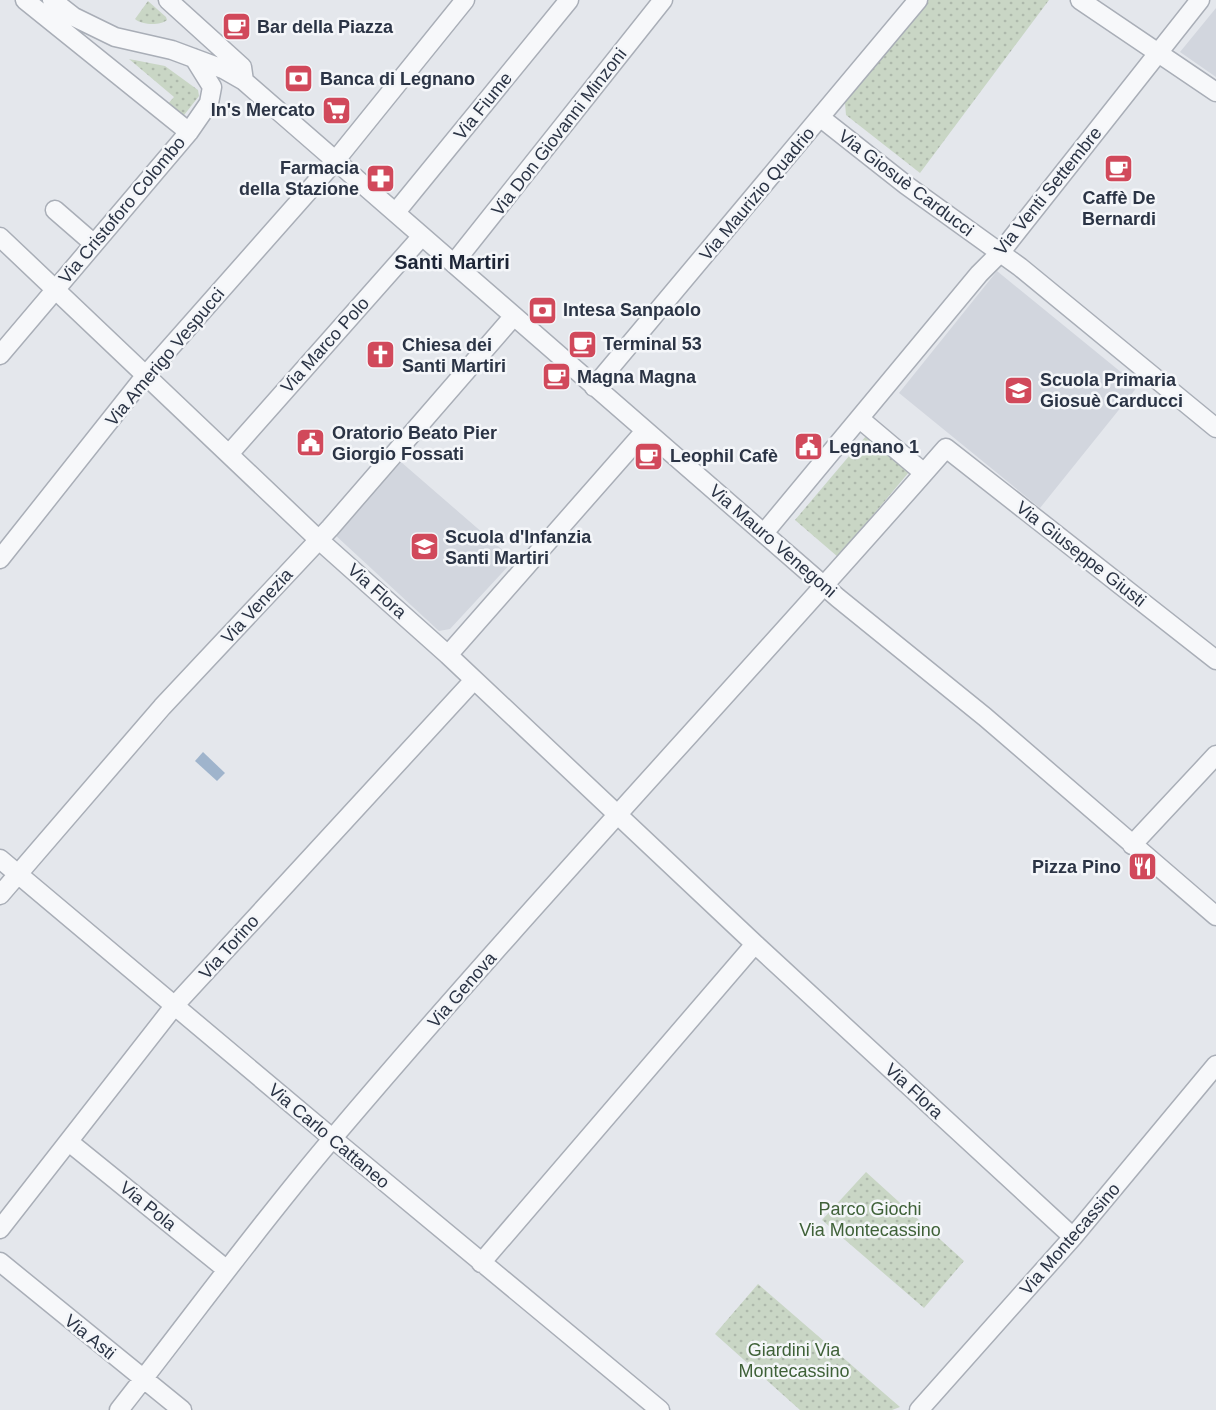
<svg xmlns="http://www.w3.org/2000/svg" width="1216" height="1410" viewBox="0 0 1216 1410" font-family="Arial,sans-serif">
	<defs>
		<pattern id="grass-dots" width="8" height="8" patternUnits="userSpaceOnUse" patternTransform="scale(1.5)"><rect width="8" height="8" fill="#c9d6c5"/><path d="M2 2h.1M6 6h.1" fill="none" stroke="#adb8ab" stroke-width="1.8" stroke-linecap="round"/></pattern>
	</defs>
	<rect width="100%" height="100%" fill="#e4e7ec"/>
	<path fill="#d2d6de" d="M 1216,8 L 1216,77 L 1180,52 Z
		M 997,271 L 1138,386 L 1040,508 L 899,393 Z
		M 401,462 L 514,560 L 450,629 L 439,631 L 334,534 Z"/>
	<path fill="url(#grass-dots)" d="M 926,0 L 1049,0 L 920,173 L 846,115 L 845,103 Z
		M 148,1 L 166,17 L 167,20 C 160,26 142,25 135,19 Z
		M 129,59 L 165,66 L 198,90 L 199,96 L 181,119 L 166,106 L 174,97 Z
		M 866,436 L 909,472 L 838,557 L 795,520 Z
		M 866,1172 L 964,1261 L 924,1308 L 822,1220 Z
		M 758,1284 L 900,1407 L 892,1410 L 800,1410 L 715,1334 Z"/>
	<path fill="#9fb4cc" d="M 203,752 L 225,773 L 217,781 L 195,761 Z"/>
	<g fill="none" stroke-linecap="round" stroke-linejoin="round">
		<defs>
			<path id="minor" d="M 25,0 L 189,132
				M 52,0 L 74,17 L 115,37 L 172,50 L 223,69 L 244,81 L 838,598 L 985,717 L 1216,916
				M 168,0 L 242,67 L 244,81
				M 1080,0 L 1216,92
				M 821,118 L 906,185 L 1020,267 L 1216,428
				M 55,210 L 93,243
				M 396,212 L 569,0
				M 0,237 L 319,540 L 448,655 L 755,944 L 1073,1237
				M 454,263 L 663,0
				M 0,355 L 189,132 L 209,103 L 212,87 L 194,58
				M 594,387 L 918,0
				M 860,419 L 924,473
				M 229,454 L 422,236
				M 764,533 L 979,274 L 1000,253 L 1200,0
				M 0,559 L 145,376 L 335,161 L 465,0
				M 448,655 L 645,431
				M 1132,845 L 1216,755
				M 0,859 L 338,1143 L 660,1410
				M 0,895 L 162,707 L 330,528 L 513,317
				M 69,1142 L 227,1270
				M 0,1229 L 175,1005 L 474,680
				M 0,1262 L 182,1410
				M 481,1263 L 755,944
				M 119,1410 C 190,1320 257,1227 332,1139 C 531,904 743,680 946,448 L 1216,660
				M 919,1410 L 1073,1237 L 1216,1065"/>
		</defs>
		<use href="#minor" stroke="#a9aeb7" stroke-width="21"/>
		<use href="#minor" stroke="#f7f8fa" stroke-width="18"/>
	</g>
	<defs>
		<symbol id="cafe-square" viewBox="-11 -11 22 22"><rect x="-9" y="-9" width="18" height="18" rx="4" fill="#d1495b" stroke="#f4f6f9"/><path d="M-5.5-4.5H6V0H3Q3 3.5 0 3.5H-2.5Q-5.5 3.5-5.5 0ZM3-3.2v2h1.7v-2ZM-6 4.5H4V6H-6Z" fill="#fff"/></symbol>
		<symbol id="bank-square" viewBox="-11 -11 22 22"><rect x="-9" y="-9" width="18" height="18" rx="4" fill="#d1495b" stroke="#f4f6f9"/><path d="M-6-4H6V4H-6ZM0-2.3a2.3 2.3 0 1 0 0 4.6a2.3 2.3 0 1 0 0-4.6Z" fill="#fff"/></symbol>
		<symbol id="supermarket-square" viewBox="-11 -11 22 22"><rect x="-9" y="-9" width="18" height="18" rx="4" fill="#d1495b" stroke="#f4f6f9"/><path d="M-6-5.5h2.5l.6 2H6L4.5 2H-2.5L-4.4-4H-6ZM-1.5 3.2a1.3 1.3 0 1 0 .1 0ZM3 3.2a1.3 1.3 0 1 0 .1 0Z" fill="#fff"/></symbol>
		<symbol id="pharmacy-square" viewBox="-11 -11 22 22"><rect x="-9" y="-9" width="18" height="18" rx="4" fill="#d1495b" stroke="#f4f6f9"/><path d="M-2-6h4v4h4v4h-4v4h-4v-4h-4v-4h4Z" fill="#fff"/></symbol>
		<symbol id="church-square" viewBox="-11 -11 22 22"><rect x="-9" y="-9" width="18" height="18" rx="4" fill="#d1495b" stroke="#f4f6f9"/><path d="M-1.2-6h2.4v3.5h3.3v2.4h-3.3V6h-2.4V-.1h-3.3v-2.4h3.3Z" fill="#fff"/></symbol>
		<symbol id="school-square" viewBox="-11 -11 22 22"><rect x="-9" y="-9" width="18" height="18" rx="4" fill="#d1495b" stroke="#f4f6f9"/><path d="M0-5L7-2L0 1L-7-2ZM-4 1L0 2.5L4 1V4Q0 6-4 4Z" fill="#fff"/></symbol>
		<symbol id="civic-square" viewBox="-11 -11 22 22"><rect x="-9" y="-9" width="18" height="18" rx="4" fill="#d1495b" stroke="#f4f6f9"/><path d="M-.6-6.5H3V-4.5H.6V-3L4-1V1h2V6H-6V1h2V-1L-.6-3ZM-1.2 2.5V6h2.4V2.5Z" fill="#fff"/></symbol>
		<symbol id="restaurant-square" viewBox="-11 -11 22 22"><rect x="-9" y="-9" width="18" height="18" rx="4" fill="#d1495b" stroke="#f4f6f9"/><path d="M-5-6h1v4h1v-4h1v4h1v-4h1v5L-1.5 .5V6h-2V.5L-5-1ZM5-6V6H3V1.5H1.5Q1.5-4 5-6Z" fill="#fff"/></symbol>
	</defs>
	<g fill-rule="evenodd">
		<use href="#cafe-square" x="220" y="10" width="33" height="33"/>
		<use href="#bank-square" x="282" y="62" width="33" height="33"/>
		<use href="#supermarket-square" x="320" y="94" width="33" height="33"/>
		<use href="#cafe-square" x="1102" y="152" width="33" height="33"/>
		<use href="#pharmacy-square" x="364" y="162" width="33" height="33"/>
		<use href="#bank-square" x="526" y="294" width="33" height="33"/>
		<use href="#cafe-square" x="566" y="328" width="33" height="33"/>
		<use href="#church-square" x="364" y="338" width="33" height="33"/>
		<use href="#cafe-square" x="540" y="360" width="33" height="33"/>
		<use href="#school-square" x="1002" y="374" width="33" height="33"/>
		<use href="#civic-square" x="294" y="426" width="33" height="33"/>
		<use href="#civic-square" x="792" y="430" width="33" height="33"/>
		<use href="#cafe-square" x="632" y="440" width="33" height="33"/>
		<use href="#school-square" x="408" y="530" width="33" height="33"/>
		<use href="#restaurant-square" x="1126" y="850" width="33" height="33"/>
	</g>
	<g text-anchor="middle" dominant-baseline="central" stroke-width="5" stroke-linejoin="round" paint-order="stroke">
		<g font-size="18" font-weight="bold" fill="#2b3445" stroke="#f4f6f9" text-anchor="start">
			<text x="257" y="27">Bar della Piazza</text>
			<text x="320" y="79">Banca di Legnano</text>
			<text x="315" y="110" text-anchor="end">In's Mercato</text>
			<text x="359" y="168" text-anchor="end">Farmacia<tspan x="359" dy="21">della Stazione</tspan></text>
			<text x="1119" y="198" text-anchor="middle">Caffè De<tspan x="1119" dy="21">Bernardi</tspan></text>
			<text x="563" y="310">Intesa Sanpaolo</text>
			<text x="603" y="344">Terminal 53</text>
			<text x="402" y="345">Chiesa dei<tspan x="402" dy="21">Santi Martiri</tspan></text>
			<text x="577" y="377">Magna Magna</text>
			<text x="1040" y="380">Scuola Primaria<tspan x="1040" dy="21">Giosuè Carducci</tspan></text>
			<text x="332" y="433">Oratorio Beato Pier<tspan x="332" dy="21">Giorgio Fossati</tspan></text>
			<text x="829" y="447">Legnano 1</text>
			<text x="670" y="456">Leophil Cafè</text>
			<text x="445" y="537">Scuola d'Infanzia<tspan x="445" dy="21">Santi Martiri</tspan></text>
			<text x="1121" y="867" text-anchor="end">Pizza Pino</text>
		</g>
		<g font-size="18" fill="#2b3445" stroke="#f4f6f9">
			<text transform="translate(483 106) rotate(-51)">Via Fiume</text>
			<text transform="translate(559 132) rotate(-52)">Via Don Giovanni Minzoni</text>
			<text transform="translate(906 183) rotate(37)">Via Giosuè Carducci</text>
			<text transform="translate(1048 191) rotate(-51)">Via Venti Settembre</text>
			<text transform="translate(757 194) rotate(-50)">Via Maurizio Quadrio</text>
			<text transform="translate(122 210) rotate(-50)">Via Cristoforo Colombo</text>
			<text transform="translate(325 345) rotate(-48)">Via Marco Polo</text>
			<text transform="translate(165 357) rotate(-50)">Via Amerigo Vespucci</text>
			<text transform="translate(773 541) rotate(41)">Via Mauro Venegoni</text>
			<text transform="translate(1081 554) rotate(38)">Via Giuseppe Giusti</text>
			<text transform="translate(377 591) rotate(42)">Via Flora</text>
			<text transform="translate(257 606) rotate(-47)">Via Venezia</text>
			<text transform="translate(229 947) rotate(-48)">Via Torino</text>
			<text transform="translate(462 990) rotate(-49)">Via Genova</text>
			<text transform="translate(914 1091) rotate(43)">Via Flora</text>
			<text transform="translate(329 1136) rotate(40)">Via Carlo Cattaneo</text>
			<text transform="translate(148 1206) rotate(39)">Via Pola</text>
			<text transform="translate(1070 1239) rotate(-49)">Via Montecassino</text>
			<text transform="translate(90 1337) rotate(39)">Via Asti</text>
		</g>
		<g font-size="18" fill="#3f6138" stroke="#f4f6f9">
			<text x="870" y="1209">Parco Giochi<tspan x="870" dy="21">Via Montecassino</tspan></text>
			<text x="794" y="1350">Giardini Via<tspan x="794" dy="21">Montecassino</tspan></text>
		</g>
		<g font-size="20" font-weight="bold" fill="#1d2536" stroke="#f4f6f9">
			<text x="452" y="262">Santi Martiri</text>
		</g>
	</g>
</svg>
